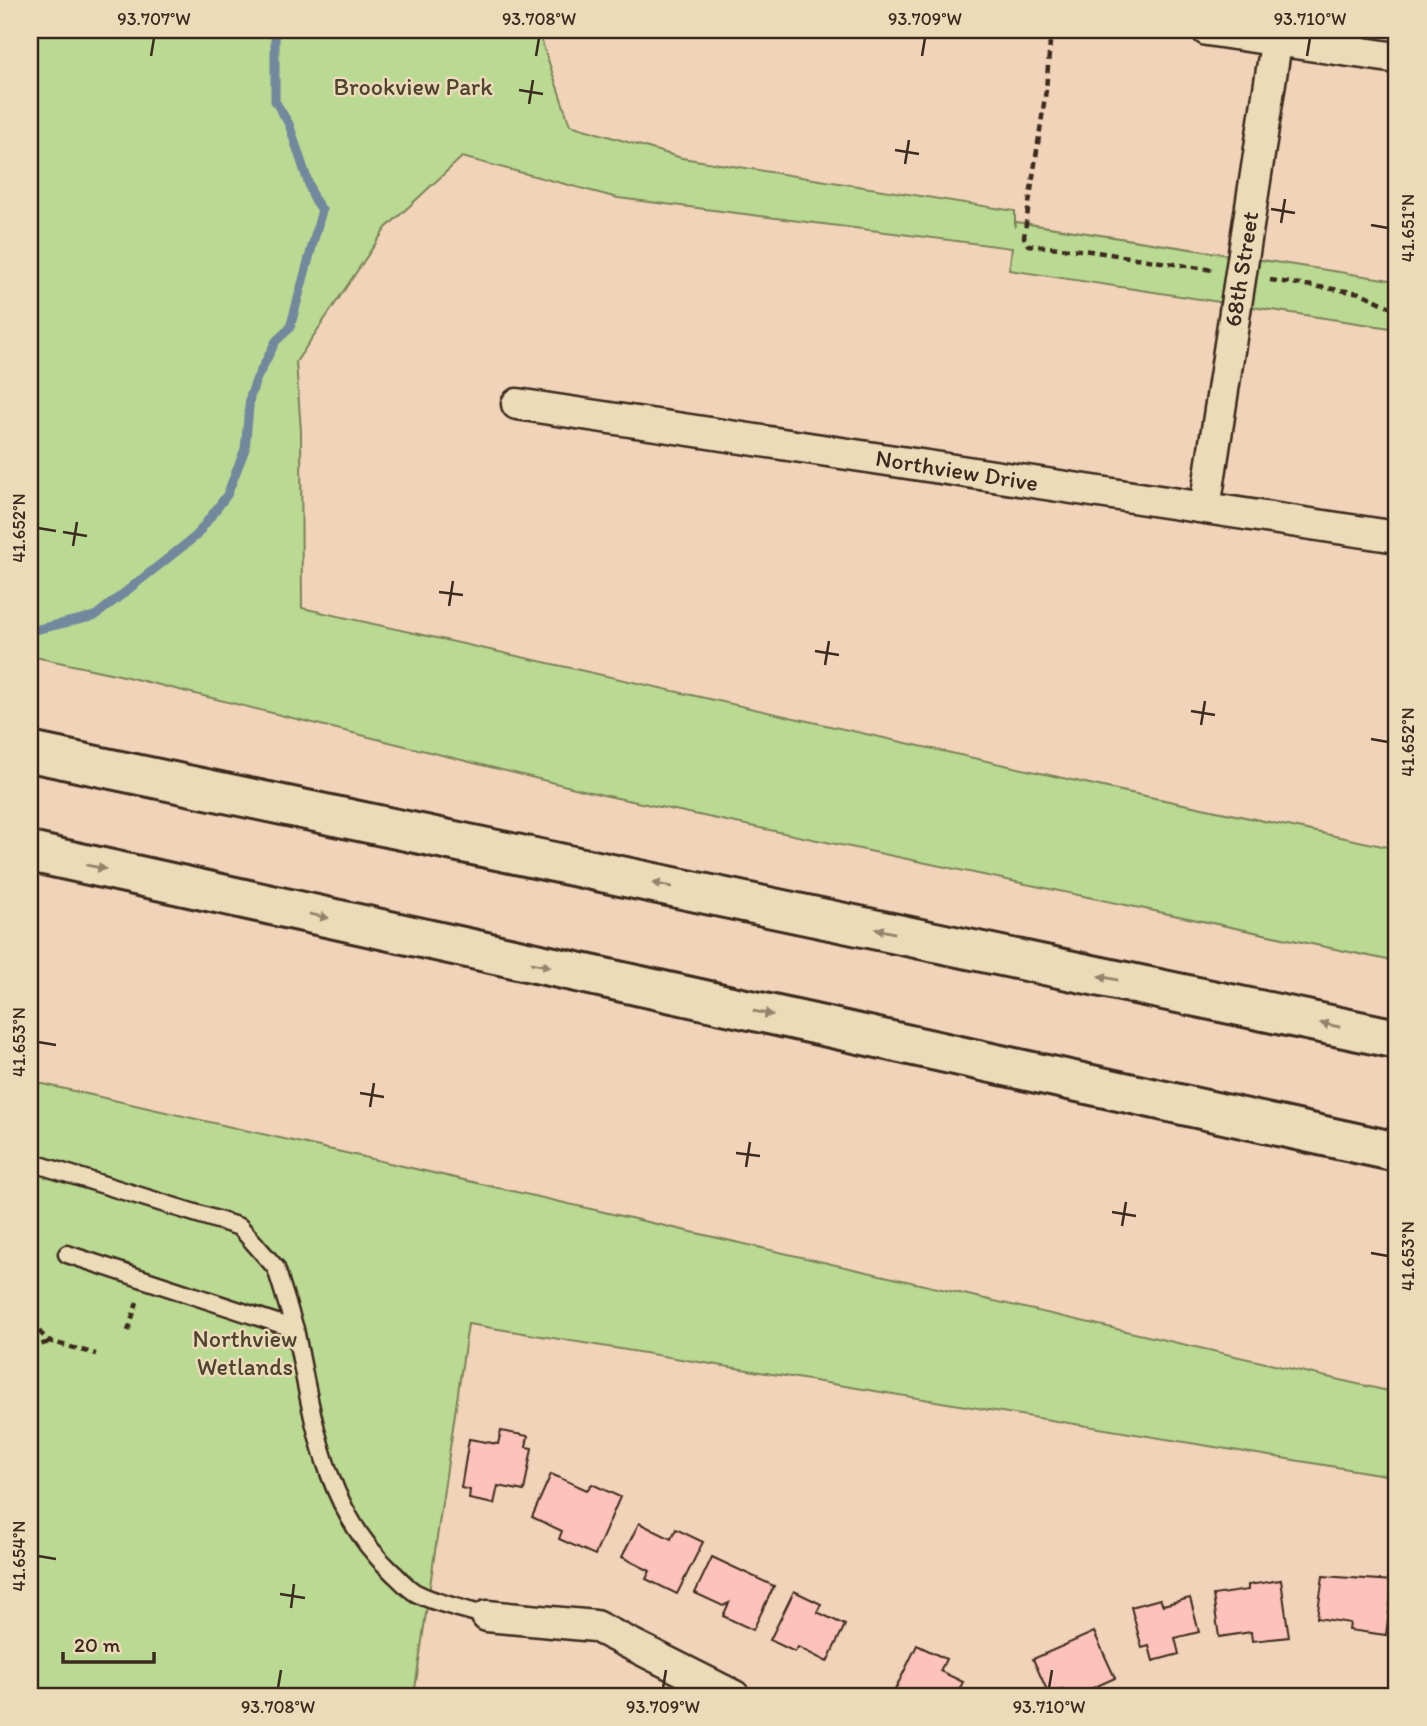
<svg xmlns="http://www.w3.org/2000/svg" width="1427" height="1726" viewBox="0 0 1427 1726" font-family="Itim,sans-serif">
	<rect width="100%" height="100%" fill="#f1d3b9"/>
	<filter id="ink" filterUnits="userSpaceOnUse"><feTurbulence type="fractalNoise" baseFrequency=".0143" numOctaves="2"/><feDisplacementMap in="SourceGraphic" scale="14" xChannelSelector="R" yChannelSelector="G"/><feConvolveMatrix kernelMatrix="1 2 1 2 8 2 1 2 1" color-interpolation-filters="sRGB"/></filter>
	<g filter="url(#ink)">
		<path fill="#bad992" stroke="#7a8258" stroke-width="2" d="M 30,30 L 538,30 L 570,125 L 682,158 L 1015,211 L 1015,228 L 1016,222 L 1397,281 L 1397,329 L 1009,270 L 1012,248 L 618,198 L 462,157 L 386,228 L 296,362 L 301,431 L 302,608 L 1112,789 L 1397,849 L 1397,962 L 603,795 L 119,675 L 30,656 Z
			M 30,1081 L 1397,1393 L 1397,1477 L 468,1324 L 414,1696 L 30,1696 Z"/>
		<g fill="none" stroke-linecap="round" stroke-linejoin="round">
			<path stroke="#72889d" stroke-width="9" d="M 30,631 L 95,616 L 196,536 L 227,495 L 245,449 L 250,397 L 256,380 L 276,341 L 290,328 L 322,210 L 313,197 L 289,124 L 275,101 L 275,30"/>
		</g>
		<path fill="#fdc2ba" stroke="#3b2a1e" stroke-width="2" d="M 501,1431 L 528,1436 L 526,1447 L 532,1448 L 524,1491 L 498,1486 L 494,1504 L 469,1499 L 470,1490 L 461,1488 L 469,1439 L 498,1444 Z
			M 551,1474 L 587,1490 L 592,1484 L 620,1497 L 595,1555 L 559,1539 L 562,1531 L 532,1517 Z
			M 639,1523 L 671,1539 L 676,1529 L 703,1542 L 677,1594 L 646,1579 L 650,1571 L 622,1557 Z
			M 712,1557 L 774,1586 L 753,1630 L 723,1616 L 729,1603 L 723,1606 L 695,1593 Z
			M 1323,1576 L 1393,1581 L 1386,1635 L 1349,1630 L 1350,1623 L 1317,1618 Z
			M 1281,1580 L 1289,1637 L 1252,1641 L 1251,1632 L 1219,1637 L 1213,1595 L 1248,1590 L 1248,1585 Z
			M 794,1591 L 821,1604 L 817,1612 L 845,1625 L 827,1662 L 798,1647 L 795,1652 L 770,1640 Z
			M 1190,1598 L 1199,1632 L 1175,1638 L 1179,1654 L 1153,1661 L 1149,1646 L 1142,1648 L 1131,1607 L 1160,1599 L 1163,1605 Z
			M 1094,1632 L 1115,1678 L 1075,1696 L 1066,1696 L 1063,1689 L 1049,1695 L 1033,1659 Z
			M 917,1645 L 946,1659 L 940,1671 L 963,1682 L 956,1696 L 892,1696 Z"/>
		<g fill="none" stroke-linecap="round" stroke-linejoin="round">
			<defs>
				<path id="service" d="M 30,1162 L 240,1227 L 276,1268 L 295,1329
					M 67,1254 L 295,1329 C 313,1416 323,1508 392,1572 C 400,1579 408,1589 416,1593 C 437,1604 465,1609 487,1616"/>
				<path id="minor" d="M 1207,30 L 1397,58
					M 517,404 L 1397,537
					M 1205,508 L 1278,30
					M 487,1616 L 595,1626 L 734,1696"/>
				<path id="motorway" d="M 30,752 L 1397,1039
					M 30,852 L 1397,1152"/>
			</defs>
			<use href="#service" stroke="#3b2a1e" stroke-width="21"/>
			<use href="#minor" stroke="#3b2a1e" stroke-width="35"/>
			<use href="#motorway" stroke="#3b2a1e" stroke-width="44"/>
			<path stroke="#3b2a1e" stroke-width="4.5" stroke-dasharray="7 5" stroke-linecap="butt" d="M 1051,30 L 1046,90 L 1024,237 L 1028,245 L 1090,251 L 1213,270
				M 1270,280 L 1361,293 L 1397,310
				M 30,1323 L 49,1341 L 96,1354
				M 128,1331 L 137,1302
				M 30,1348 L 49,1342"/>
			<use href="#service" stroke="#ecdab8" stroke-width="16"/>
			<use href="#minor" stroke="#ecdab8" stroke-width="30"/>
			<use href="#motorway" stroke="#ecdab8" stroke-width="38"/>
		</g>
		<defs><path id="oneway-solid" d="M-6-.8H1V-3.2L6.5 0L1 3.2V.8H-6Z" transform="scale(1.75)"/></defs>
		<g fill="#94826b">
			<use href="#oneway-solid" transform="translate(96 867) rotate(12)"/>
			<use href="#oneway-solid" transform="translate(662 885) rotate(-168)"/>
			<use href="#oneway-solid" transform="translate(319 916) rotate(12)"/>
			<use href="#oneway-solid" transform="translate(885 931) rotate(-168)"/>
			<use href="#oneway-solid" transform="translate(541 965) rotate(12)"/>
			<use href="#oneway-solid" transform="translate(1108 978) rotate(-168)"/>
			<use href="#oneway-solid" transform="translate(763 1013) rotate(12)"/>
			<use href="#oneway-solid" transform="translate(1330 1025) rotate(-168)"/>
		</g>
	</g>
	<path fill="none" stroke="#3b2a1e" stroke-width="2.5" d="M 151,56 L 154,38M 536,56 L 539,38M 922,56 L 925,38M 1307,56 L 1310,38M 519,90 L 543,94M 529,104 L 533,80M 895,150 L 919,154M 905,164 L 909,140M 1271,209 L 1295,213M 1281,223 L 1285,199M 1371,225 L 1388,228M 38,528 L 56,531M 63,532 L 87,536M 73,546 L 77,522M 439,592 L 463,595M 449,606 L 453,581M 815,651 L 839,655M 825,665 L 829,641M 1191,711 L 1215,715M 1201,725 L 1205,701M 1371,739 L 1388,742M 38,1042 L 56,1045M 360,1093 L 384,1097M 370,1107 L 374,1083M 736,1153 L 760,1156M 746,1167 L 750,1142M 1112,1212 L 1136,1216M 1122,1226 L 1126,1202M 1371,1253 L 1388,1256M 38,1556 L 56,1559M 280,1594 L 305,1598M 291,1608 L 294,1584M 278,1688 L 281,1670M 663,1688 L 666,1670M 1049,1688 L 1052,1670"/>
	<g text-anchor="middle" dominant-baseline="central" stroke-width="5" stroke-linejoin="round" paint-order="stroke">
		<g font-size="24" fill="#4e442f" stroke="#ecdab8">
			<text x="413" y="86">Brookview Park</text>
			<text x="245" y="1338">Northview<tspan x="245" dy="28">Wetlands</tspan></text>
		</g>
		<g font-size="24" fill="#3b2a1e" stroke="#ecdab8">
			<text transform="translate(1241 269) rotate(-81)">68th Street</text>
			<text transform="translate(957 470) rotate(9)">Northview Drive</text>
		</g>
	</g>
	<rect width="1427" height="1726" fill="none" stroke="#ecdab8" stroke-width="77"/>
	<path d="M63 1652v10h91v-10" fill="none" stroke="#3b2a1e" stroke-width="3.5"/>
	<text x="74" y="1652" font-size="21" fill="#3b2a1e" stroke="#ecdab8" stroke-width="5" paint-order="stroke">20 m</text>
	<rect x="38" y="38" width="1350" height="1650" fill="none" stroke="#3b2a1e" stroke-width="2.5"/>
	<g font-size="18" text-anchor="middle" fill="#3b2a1e">
		<text x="154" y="25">93.707°W</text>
		<text x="539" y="25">93.708°W</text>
		<text x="925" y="25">93.709°W</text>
		<text x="1310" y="25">93.710°W</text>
		<text transform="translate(1408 228) rotate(-90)" y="6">41.651°N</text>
		<text transform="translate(19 528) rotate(-90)" y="6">41.652°N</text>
		<text transform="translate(1408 742) rotate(-90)" y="6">41.652°N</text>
		<text transform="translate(19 1042) rotate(-90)" y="6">41.653°N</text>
		<text transform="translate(1408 1256) rotate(-90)" y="6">41.653°N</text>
		<text transform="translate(19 1556) rotate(-90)" y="6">41.654°N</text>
		<text x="278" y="1713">93.708°W</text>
		<text x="663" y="1713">93.709°W</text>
		<text x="1049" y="1713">93.710°W</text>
	</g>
</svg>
